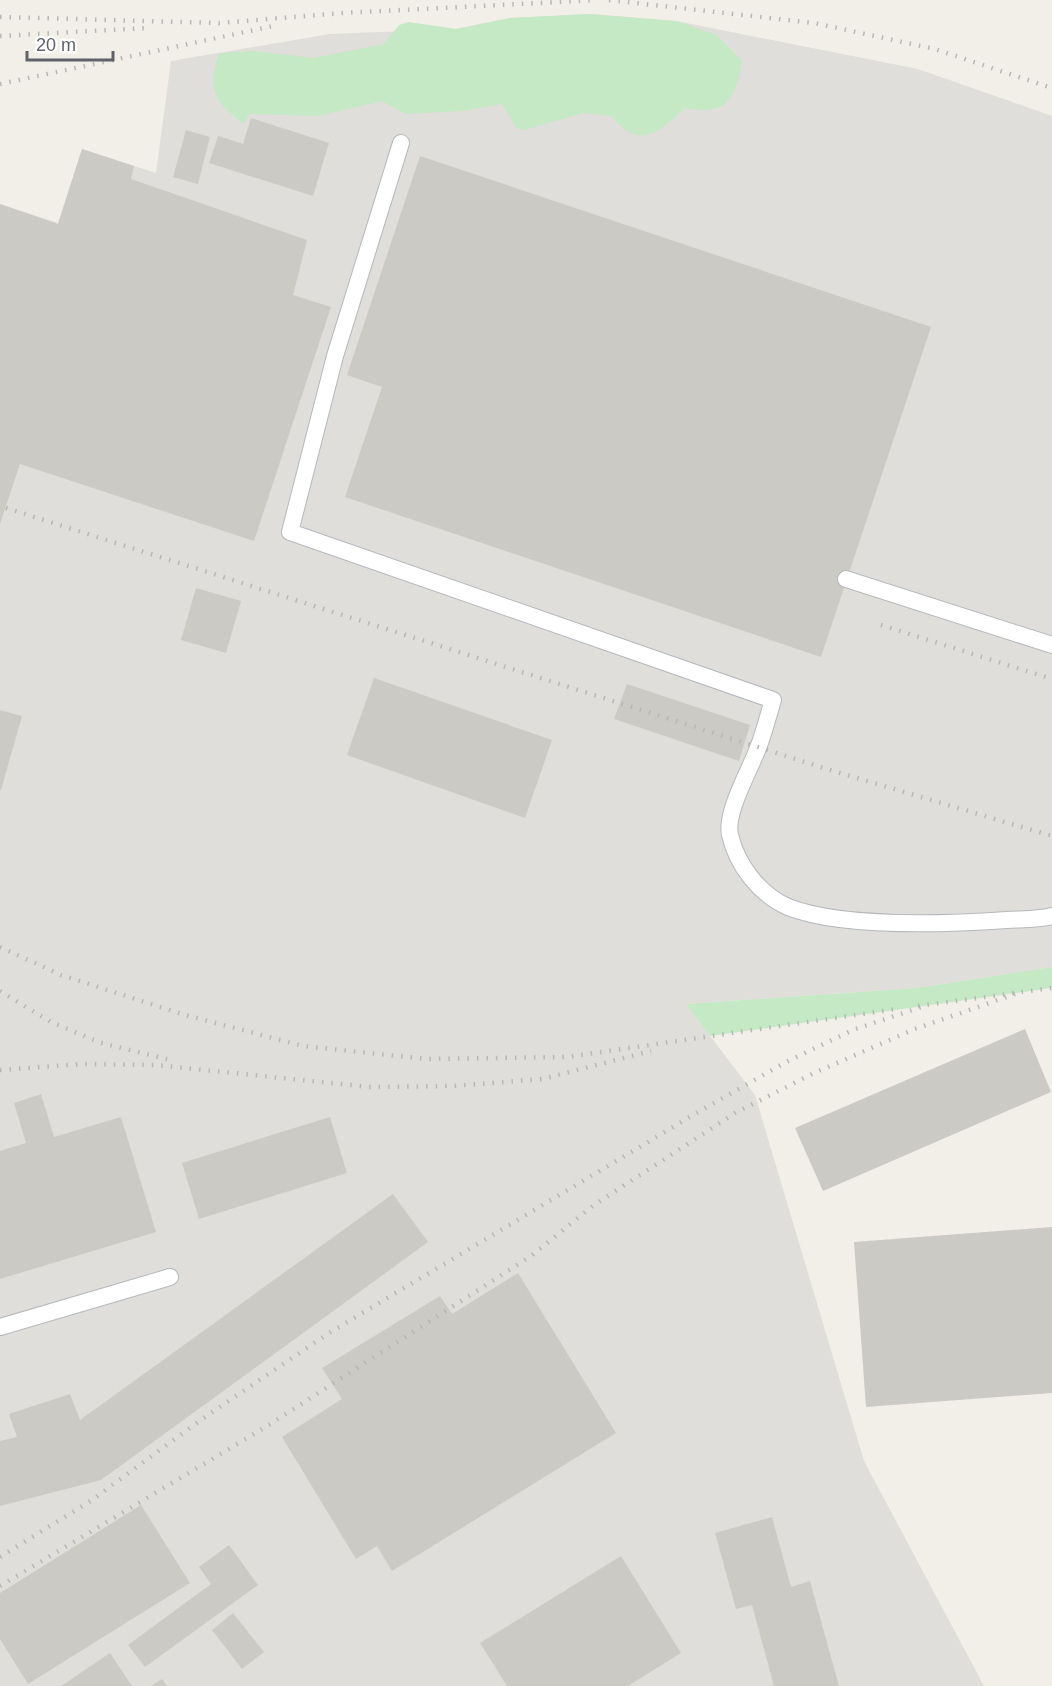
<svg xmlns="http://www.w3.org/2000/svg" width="1052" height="1686" viewBox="0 0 1052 1686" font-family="Arial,sans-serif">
	<rect width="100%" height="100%" fill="#f1efe8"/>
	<path fill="#e0deda" d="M 590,14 L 676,21 L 918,69 L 1052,116 L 1052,967 L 917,988 L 686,1004 L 755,1095 L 864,1461 L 984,1686 L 0,1686 L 0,204 L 58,223 L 82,149 L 156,173 L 171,61 L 330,34 L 456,29 L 510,18 Z"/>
	<path fill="#c5e8c5" d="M 590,14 L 676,21 L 717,35 L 742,61 C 735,100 728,116 685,108 C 658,133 640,151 611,116 L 584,113 L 524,130 L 516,128 L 502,104 L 462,111 L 405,114 L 382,101 L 319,116 L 249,114 L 244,124 C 214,101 207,91 219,53 L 253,51 L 313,58 L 384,44 L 399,25 L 409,22 L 456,29 L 510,18 Z
		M 1052,967 L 1052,988 L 710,1036 L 686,1004 L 917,988 Z"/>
	<path fill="#cccac5" d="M 251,118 L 329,143 L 313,196 L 209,163 L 218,136 L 243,144 Z
		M 186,130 L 210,137 L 198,184 L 173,177 Z
		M 82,149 L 134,166 L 131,179 L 307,240 L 293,295 L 331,307 L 254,541 L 20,464 L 0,524 L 0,204 L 58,224 Z
		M 420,156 L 931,327 L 821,657 L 345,497 L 382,387 L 347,375 Z
		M 196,588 L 241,601 L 226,653 L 181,640 Z
		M 374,678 L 552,740 L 525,818 L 347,755 Z
		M 627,684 L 750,725 L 739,761 L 614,719 Z
		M 0,710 L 22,716 L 1,790 L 0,790 Z
		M 1025,1029 L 1051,1092 L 823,1191 L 795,1128 Z
		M 41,1094 L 54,1137 L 121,1117 L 156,1232 L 0,1279 L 0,1151 L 26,1143 L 14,1103 Z
		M 330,1117 L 347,1173 L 199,1219 L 182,1163 Z
		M 393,1194 L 428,1242 L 101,1480 L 0,1506 L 0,1441 L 17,1437 L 9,1414 L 70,1394 L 80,1420 Z
		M 1052,1227 L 1052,1393 L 866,1407 L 854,1242 Z
		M 518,1273 L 616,1433 L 392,1571 L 377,1546 L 356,1559 L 282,1437 L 342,1399 L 322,1368 L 440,1296 L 452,1314 Z
		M 141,1505 L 190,1583 L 28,1684 L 0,1639 L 0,1593 Z
		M 772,1517 L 791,1587 L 810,1581 L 839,1686 L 774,1686 L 752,1605 L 736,1609 L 715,1533 Z
		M 229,1545 L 258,1585 L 145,1667 L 128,1645 L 211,1584 L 199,1567 Z
		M 621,1556 L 681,1653 L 628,1686 L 507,1686 L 480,1643 Z
		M 233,1613 L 264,1652 L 242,1669 L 212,1630 Z
		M 110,1653 L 132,1686 L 61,1686 Z
		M 162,1679 L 167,1686 L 151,1686 Z"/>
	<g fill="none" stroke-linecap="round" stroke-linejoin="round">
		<defs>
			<path id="service" d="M 401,143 L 335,356 L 290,532 L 773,700 C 768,716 764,733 758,748 C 750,770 725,812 730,835 C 737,865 759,894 788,907 C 842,928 948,924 1007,920 C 1021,919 1038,920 1052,916
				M 846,579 L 1052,645
				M 0,1327 L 170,1277"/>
		</defs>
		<use href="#service" stroke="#b5b8bc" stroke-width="18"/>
		<use href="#service" stroke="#fff" stroke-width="16"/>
		<path stroke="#b6b7b8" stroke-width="4.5" stroke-dasharray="1.5 8" stroke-linecap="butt" d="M 609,0 L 814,23 L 935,49 L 1052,88
			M 0,17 L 219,23 L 343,13 L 597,0
			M 0,36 L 147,28
			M 0,84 L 278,25
			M 6,508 L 827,769 L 1052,836
			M 881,625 L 1052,679
			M 0,947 L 61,975 L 182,1014 L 303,1046 L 426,1059 L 567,1057 L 897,1009
			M 0,991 L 51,1022 L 101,1043 L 171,1060
			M 918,1006 L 1052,988
			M 0,1070 L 82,1064 L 156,1065 L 369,1087 L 453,1086 L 542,1079 L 651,1051
			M 0,1557 L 92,1500 L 202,1419 L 329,1333 L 693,1115 L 786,1062 L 853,1030 L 927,1005
			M 0,1586 L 264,1428 L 531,1256 L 594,1205 L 735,1113 L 814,1073 L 915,1029 L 1015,994"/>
	</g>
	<path d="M27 51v9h86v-9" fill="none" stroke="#5f6368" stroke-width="3"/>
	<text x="36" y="51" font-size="18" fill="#5f6368" stroke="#ffffff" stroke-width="4.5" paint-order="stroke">20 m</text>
</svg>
